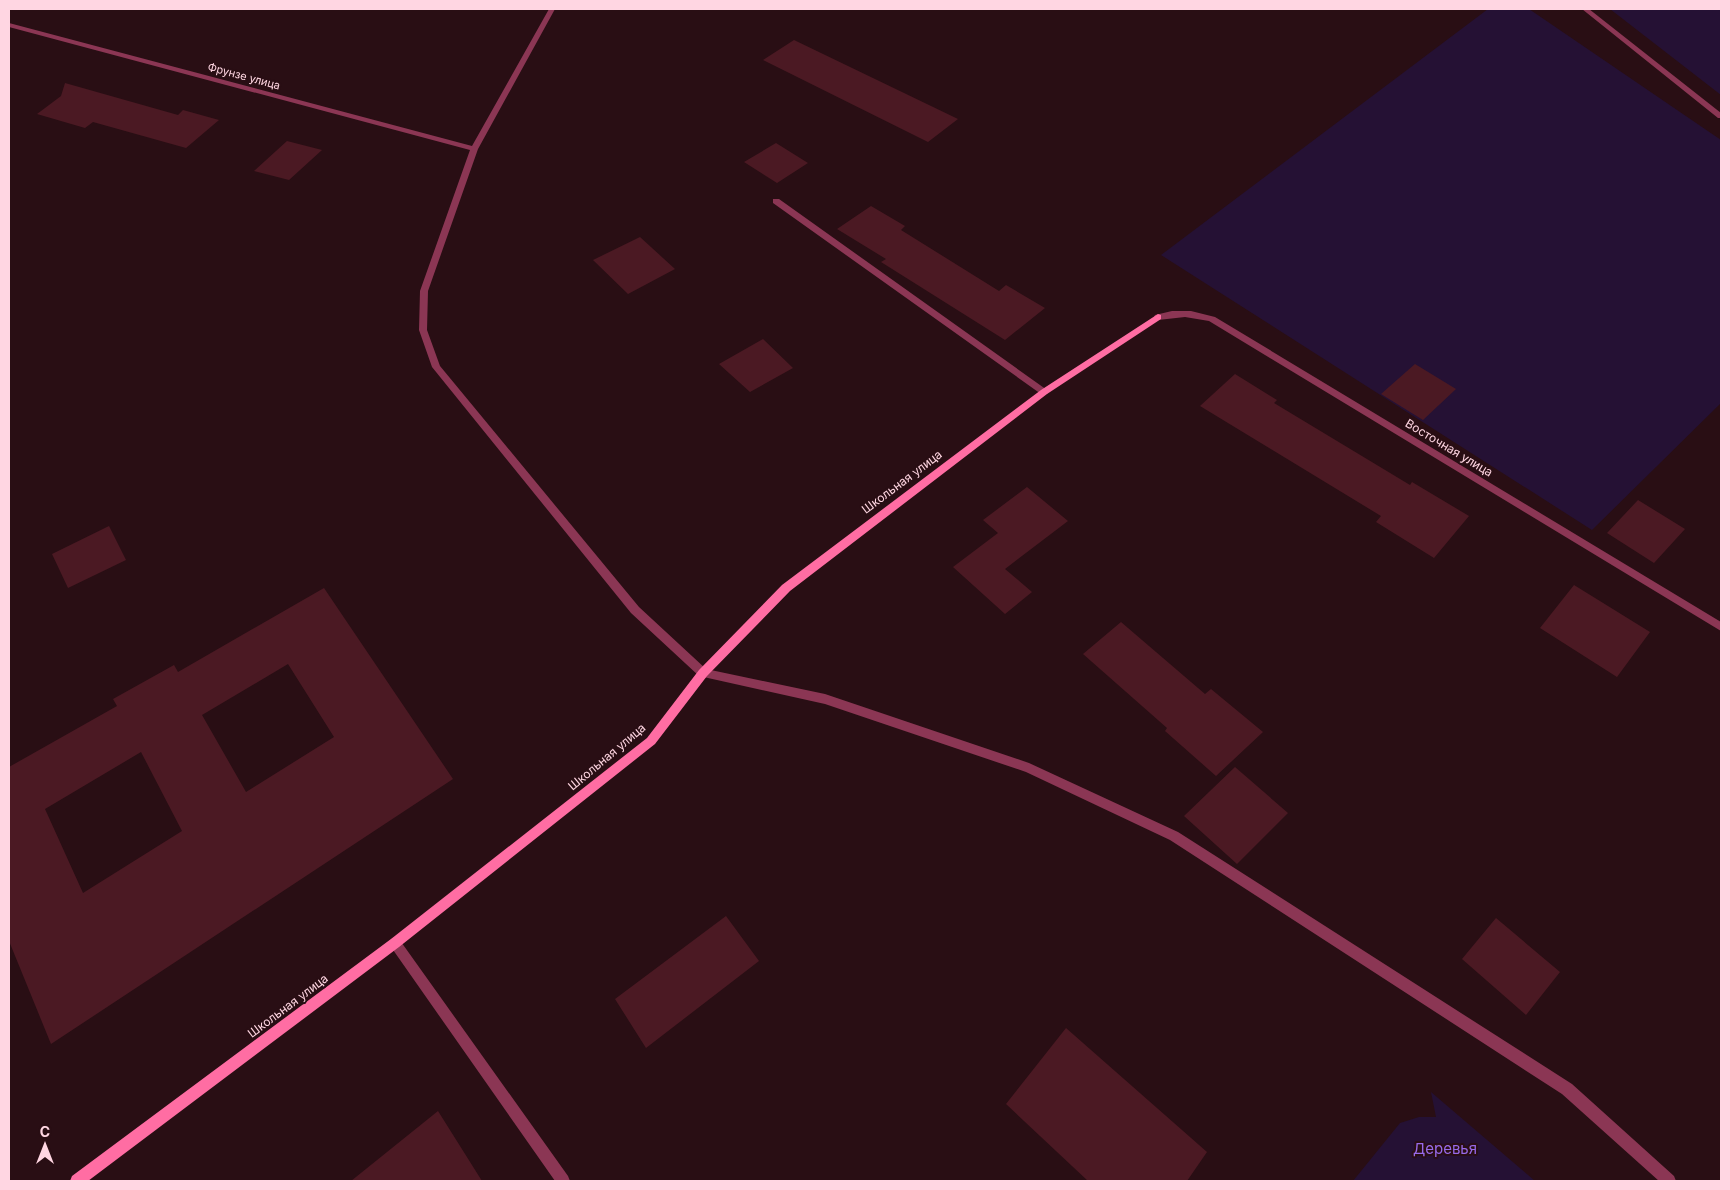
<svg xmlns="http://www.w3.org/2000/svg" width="1730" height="1190" viewBox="0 0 1730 1190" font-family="Inter,sans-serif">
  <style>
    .green { fill: #251134 }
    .building { fill: #4b1923; fill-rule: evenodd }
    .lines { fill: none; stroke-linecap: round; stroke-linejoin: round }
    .street { fill: #8b3654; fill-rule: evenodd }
    .secondary { fill: #ff6da3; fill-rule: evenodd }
    .labels { text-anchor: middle; stroke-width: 4; stroke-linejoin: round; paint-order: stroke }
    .far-street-label { font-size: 11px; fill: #ffd6e2; stroke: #290e14 }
    .street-label { font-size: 12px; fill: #ffd6e2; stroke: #290e14 }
    .near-park-label { font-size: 15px; fill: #986aea; stroke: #290e14 }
  </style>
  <rect width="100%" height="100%" fill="#290e14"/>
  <path class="green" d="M 1488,9 L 1529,9 L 1721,140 L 1721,403 L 1592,530 L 1161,255 Z
    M 1610,9 L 1721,9 L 1721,95 Z
    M 1431,1092 L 1535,1181 L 1353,1181 L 1400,1123 L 1419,1117 L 1436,1117 Z"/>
  <path class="building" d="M 794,40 L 958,119 L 928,142 L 763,60 Z
    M 65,83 L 178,115 L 183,110 L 219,120 L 186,148 L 93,122 L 85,128 L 37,114 L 61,96 Z
    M 287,141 L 322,150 L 289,180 L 254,171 Z
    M 776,143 L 808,163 L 777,183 L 744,162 Z
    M 871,206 L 905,226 L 901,230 L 999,291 L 1006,285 L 1045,308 L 1005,340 L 881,262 L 886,259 L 837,229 Z
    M 640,237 L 675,269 L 628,294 L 593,260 Z
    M 763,339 L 793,368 L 750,392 L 719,364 Z
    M 1415,364 L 1456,389 L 1423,420 L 1381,394 Z
    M 1235,374 L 1277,400 L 1274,403 L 1410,485 L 1412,482 L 1469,516 L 1434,558 L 1376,522 L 1381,516 L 1200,406 Z
    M 1027,487 L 1068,521 L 1005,569 L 1032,592 L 1005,614 L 953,567 L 998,533 L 983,520 Z
    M 1638,500 L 1685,529 L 1654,563 L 1607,533 Z
    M 109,526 L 126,560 L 68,588 L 52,554 Z
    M 1574,585 L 1650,632 L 1617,677 L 1540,628 Z
    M 324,588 L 453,779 L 51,1044 L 9,941 L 9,767 L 117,706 L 113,699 L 174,665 L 178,672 ZM 288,664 L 334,737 L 246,792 L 202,715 ZM 141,752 L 182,831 L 83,893 L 45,809 Z
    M 1121,622 L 1205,694 L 1211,689 L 1263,732 L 1216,776 L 1165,731 L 1167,728 L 1083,654 Z
    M 1235,767 L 1288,813 L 1237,864 L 1184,816 Z
    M 726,916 L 759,961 L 646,1048 L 615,999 Z
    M 1496,918 L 1560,972 L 1526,1015 L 1462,959 Z
    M 1066,1028 L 1207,1152 L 1187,1181 L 1088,1181 L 1006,1104 Z
    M 438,1111 L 482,1181 L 351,1181 Z"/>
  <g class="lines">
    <path class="street" d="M 549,9 L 555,9 L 478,149 L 428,291 L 427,330 L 440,366 L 639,607 L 706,669 L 825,694 L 1029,763 L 1178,832 L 1572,1084 L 1674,1176 L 1676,1181 L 1659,1181 L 1562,1094 L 1170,840 L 1026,772 L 825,704 L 699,676 L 631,613 L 432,367 L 419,330 L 420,291 L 470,150 L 9,27 L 9,23 L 472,146 Z
      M 1582,9 L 1589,9 L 1721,113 L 1721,118 L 1718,118 Z
      M 773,199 L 779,199 L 1047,390 L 1048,392 L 1047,394 L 1041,394 L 773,203 Z
      M 1172,311 L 1191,311 L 1215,317 L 1721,622 L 1721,631 L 1209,321 L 1185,317 L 1158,320 L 1154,317 L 1155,315 Z
      M 395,937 L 399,939 L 568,1176 L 570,1181 L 555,1181 L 391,947 L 389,943 L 391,939 Z"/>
    <path class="secondary" d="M 1158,314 L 1161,315 L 1161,319 L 1047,394 L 790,591 L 707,676 L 655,744 L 399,947 L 88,1181 L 70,1181 L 72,1176 L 391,939 L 647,738 L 699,670 L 782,585 L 1041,390 Z"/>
  </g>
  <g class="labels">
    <g class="far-street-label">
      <text transform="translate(244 76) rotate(15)" y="4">Фрунзе улица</text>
    </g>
    <g class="street-label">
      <text transform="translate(1449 448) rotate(31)" y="4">Восточная улица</text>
      <text transform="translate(902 482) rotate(-37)" y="4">Школьная улица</text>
      <text transform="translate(607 757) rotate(-40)" y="4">Школьная улица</text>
      <text transform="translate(288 1006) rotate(-37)" y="4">Школьная улица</text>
    </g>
    <g class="near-park-label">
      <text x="1445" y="1154">Деревья</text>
    </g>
  </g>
  <rect width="1730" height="1190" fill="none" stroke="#ffd6e2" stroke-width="20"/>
  <g transform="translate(45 1145)" stroke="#290e14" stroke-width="4" paint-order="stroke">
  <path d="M0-4L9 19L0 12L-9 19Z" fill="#ffd6e2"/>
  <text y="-8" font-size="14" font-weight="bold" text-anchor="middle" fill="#ffd6e2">С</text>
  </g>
</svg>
